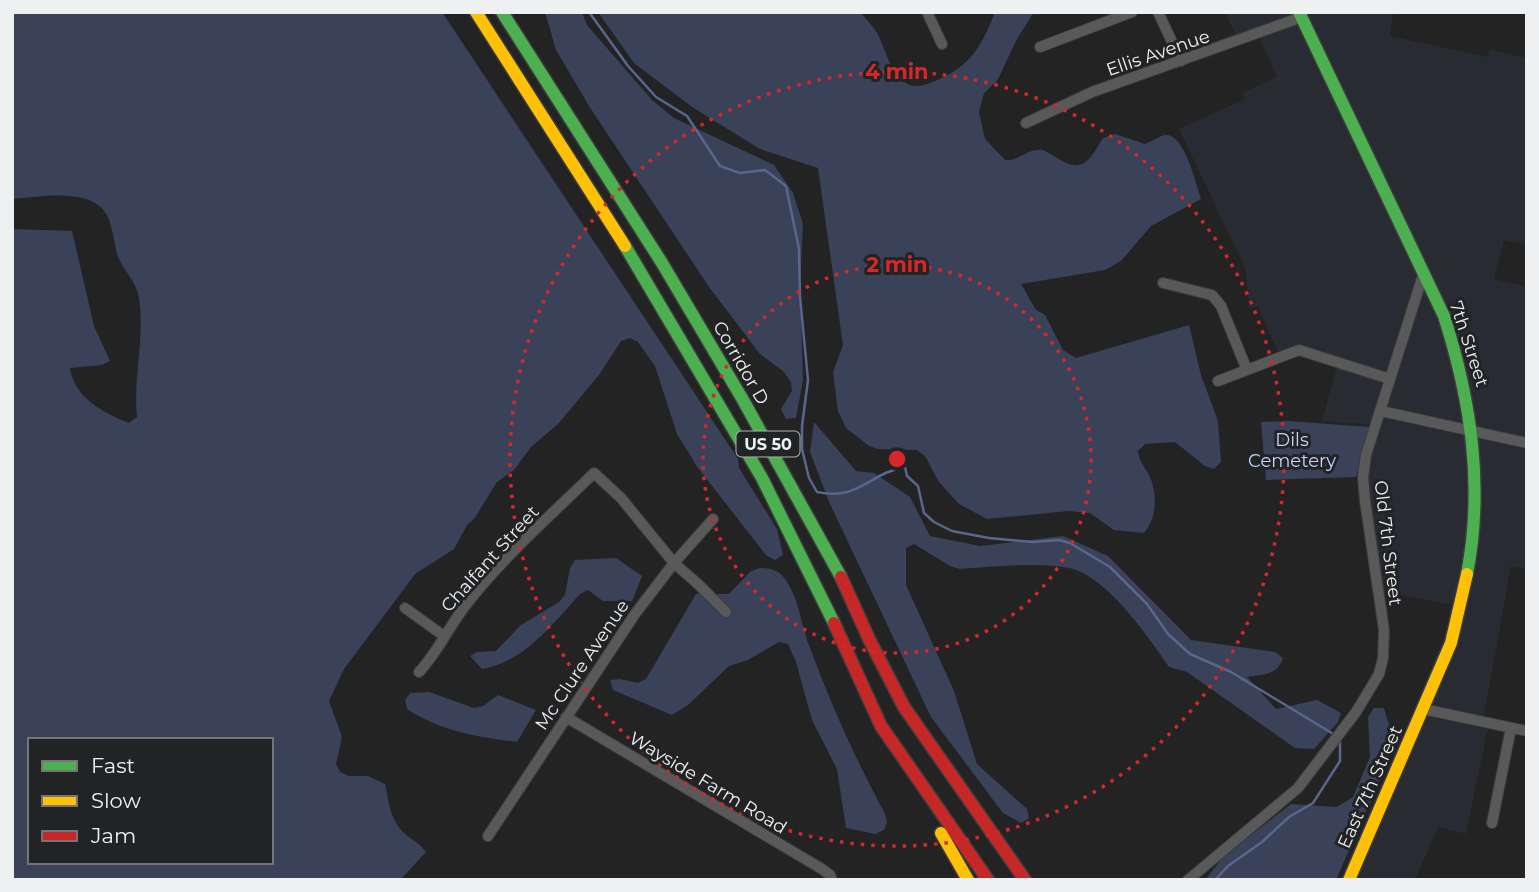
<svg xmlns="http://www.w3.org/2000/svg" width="1539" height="892" viewBox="0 0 1539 892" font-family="Montserrat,sans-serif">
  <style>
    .built { fill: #282b31 }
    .green { fill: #3a4259; fill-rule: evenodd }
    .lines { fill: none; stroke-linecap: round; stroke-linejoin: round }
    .stream { stroke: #59668d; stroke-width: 2.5 }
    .street-casing { stroke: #3d3d3e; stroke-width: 12 }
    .fast-casing { stroke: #3d3d3e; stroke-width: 15 }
    .slow-casing { stroke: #3d3d3e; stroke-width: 15 }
    .jam-casing { stroke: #3d3d3e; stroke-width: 15 }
    .street { stroke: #59595a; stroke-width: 10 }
    .fast { stroke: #4caf50; stroke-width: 12 }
    .slow { stroke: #ffc107; stroke-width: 12 }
    .jam { stroke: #c62828; stroke-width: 12 }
    .ring { fill: none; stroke: #d62828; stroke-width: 3.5; stroke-dasharray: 3.5 7 }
    .labels { text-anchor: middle; stroke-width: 6; stroke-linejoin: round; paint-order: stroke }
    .shield { fill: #222325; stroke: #b2b2b4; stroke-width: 2 }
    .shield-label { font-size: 16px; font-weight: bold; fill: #eff0f2 }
    .street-label { font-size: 18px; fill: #eff0f2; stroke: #222325 }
    .park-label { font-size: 18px; fill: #c5d5fd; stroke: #222325 }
    .centre { fill: #d62828; stroke: #222325; stroke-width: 3.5 }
    .ring-label { font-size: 21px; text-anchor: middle; font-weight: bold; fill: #d62828; stroke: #222325; stroke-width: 6; stroke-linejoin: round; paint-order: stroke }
  </style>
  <rect width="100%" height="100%" fill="#232324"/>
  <path class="built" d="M 1225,12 L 1393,12 L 1390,36 L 1488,57 L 1490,50 L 1527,58 L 1527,245 L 1504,240 L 1494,279 L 1527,287 L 1527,569 L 1511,566 L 1483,721 L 1489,723 L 1466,834 L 1438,827 L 1415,880 L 1349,880 L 1461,607 L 1378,590 L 1363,477 L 1377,425 L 1322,421 L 1338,363 L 1299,350 L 1280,357 L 1258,306 L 1249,309 L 1246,270 L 1179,129 L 1245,99 L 1242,93 L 1277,77 L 1258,35 L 1239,41 Z"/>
  <path class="green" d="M 12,12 L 442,12 L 738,459 L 739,468 L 777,529 L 783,555 L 775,560 L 766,555 L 698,468 L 677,434 L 655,366 L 638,342 L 630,338 L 621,341 L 599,375 L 558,424 L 531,447 L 514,470 L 497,482 L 474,519 L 467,525 L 454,549 L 415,574 L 344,669 L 329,701 L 342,737 L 336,764 L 340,772 L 349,776 L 368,776 L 385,784 C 389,803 390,819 404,833 C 412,840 420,843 426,852 L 400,880 L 12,880 L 12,229 L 72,231 L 94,326 L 110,361 L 102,365 L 70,368 C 74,398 104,413 129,423 L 137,417 C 133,377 145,338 139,298 C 137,282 122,269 117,254 C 114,242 113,229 108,217 C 94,186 38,197 12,199 ZM 30,740 L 271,740 L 271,862 L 30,862 Z
    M 545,12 L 582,12 L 587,25 L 652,100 L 674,118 L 774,165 L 793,193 L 803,224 L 800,282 L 803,380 L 796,418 L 786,419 L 781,409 L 792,391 L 791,382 L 783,371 L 760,354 L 709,287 L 589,106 L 556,50 Z
    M 598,12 L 860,12 C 866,19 873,26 877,33 C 886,49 888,68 903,81 C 912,89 923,86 933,82 C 970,67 981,48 995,12 L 1034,12 L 1017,39 L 997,81 L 984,93 L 979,112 L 985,139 L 1005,160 C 1019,161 1029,148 1042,150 C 1047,151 1053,156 1057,158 C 1084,175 1090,159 1103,138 L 1115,134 L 1145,144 C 1151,142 1159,136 1165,135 C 1184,132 1196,184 1201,199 L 1151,226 L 1121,261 L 1105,270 L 1021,284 L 1036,310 L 1045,315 L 1063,350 L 1076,358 L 1189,325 L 1201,375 L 1218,421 L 1221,462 L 1214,469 L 1205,466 L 1175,442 L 1145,444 L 1138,451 C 1139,461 1144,466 1149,475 C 1158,493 1157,518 1144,533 L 1114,530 L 1090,513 L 1069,511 L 987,519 L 959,504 L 939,482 L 925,456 L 917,450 L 878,449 L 869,446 L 846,428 L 838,411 L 833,372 L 843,345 L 818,168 L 760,149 L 692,107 L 634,63 Z
    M 1288,421 L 1370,427 L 1356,477 L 1266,480 L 1261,422 Z
    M 814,422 L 856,471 L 874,473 L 910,497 L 930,536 L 980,546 L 1063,536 L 1108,556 L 1191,640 L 1275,652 L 1283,658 C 1277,676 1263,674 1247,677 L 1276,709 L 1317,700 L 1341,713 L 1338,722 L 1314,749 L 1295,748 L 1187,672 L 1169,667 C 1149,637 1108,579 1073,569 C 1045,561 991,567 960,569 L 950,566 L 914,544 L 906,548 L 906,585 L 954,691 L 977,764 L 1027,809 L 1029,818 L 1021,823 L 1003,813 L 931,717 L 830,504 L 810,452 Z
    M 616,558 L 642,576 L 632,601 L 603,601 L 588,590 L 580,594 C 552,625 524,662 482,669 L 470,656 L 477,652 L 496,651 L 521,625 L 559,602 L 565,595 L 570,568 L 575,560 Z
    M 760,568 C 772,568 781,571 787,582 C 800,602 801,626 810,648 C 831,705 856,760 885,814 L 887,822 L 884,830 L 875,834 L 846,828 L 837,769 L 812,720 L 796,662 L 788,644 L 779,642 L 748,660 L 729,666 L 688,705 L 672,715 L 613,690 L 610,680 L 620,679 L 638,683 L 646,679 L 696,594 L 729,594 L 751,571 Z
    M 429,692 L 474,708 L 483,706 L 498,695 L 536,710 L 517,742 C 478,737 440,731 407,709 L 405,700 L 410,693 Z
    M 1374,708 L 1384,708 L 1395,745 L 1336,880 L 1205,880 L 1224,856 L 1291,804 L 1337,807 L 1353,797 L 1370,757 L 1368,717 Z"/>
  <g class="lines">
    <path class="stream" d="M 589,12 L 628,66 L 656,97 L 687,116 L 720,166 L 740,173 L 765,170 L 786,186 L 799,249 L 800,297 L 808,380 L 802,426 L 802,449 L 809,478 L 817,492 C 860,501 869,473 905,467 L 907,476 L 918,486 L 924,513 L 934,522 L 952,531 L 989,538 L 1033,542 L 1059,540 L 1070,543 L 1110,567 L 1147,604 L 1168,634 L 1190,654 L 1231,672 L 1335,735
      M 1215,880 L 1228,866 L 1262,842 L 1289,817 L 1313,803 L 1340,761 L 1340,740"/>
    <g class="street-casing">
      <path id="street" d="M 927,12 L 942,44
        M 1158,12 L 1181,61
        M 1040,47 L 1132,12
        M 1026,123 L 1092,92 L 1302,17
        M 1163,283 L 1212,295 L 1221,306 L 1247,370
        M 1218,381 L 1299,350 L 1390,379
        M 1381,411 L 1527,443
        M 405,608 L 444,636
        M 419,672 C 437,653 449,627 465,606 C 503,557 550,516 594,473 L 621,498 L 674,563 L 698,584 L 726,612
        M 1423,709 L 1527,731
        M 566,717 L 822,869 L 830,875 L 832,880
        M 1492,823 L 1511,728
        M 488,836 L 635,614 L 674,563 L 713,519
        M 1188,880 L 1298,788 L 1356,712 L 1379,674 L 1383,658 L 1384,630 L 1365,501 L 1363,477 L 1366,455 L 1424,272"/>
    </g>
    <g class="fast-casing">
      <path id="fast" d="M 502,12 L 662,263 L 743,400 L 841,577
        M 1299,12 L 1444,316 C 1471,401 1484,486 1467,574
        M 625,246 L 762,478 L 834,623"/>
    </g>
    <g class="slow-casing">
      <path id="slow" d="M 476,12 L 625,246
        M 941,833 L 968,880
        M 1349,880 L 1451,643 L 1467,574"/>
    </g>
    <g class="jam-casing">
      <path id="jam" d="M 841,577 L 869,639 L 904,707 L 1025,880
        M 834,623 L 881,726 L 988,880"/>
    </g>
    <use href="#street" class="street"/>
    <use href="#fast" class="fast"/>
    <use href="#slow" class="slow"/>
    <use href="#jam" class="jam"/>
  </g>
  <g class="ring">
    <circle cx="897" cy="459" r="194"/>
    <circle cx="897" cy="459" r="387"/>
  </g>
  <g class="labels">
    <rect class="shield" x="736.5" y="431.5" width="63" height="25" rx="5"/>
    <g class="shield-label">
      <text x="768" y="450">US 50</text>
    </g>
    <g class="street-label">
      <text transform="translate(1158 53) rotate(-19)" y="6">Ellis Avenue</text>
      <text transform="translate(1469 344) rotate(72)" y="6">7th Street</text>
      <text transform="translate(741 363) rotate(60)" y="6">Corridor D</text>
      <text transform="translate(1388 543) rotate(83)" y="6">Old 7th Street</text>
      <text transform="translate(490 559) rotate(-48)" y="6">Chalfant Street</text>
      <text transform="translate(582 665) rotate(-56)" y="6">Mc Clure Avenue</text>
      <text transform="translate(708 783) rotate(31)" y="6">Wayside Farm Road</text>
      <text transform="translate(1370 787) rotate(-66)" y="6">East 7th Street</text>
    </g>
    <g class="park-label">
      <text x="1292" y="446">Dils<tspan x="1292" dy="21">Cemetery</tspan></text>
    </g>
  </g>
  <circle cx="897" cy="459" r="10" class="centre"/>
  <g class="ring-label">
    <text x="897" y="79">4 min</text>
    <text x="897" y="272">2 min</text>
  </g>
  <rect width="1539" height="892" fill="none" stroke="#eff0f2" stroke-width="28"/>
  <rect x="28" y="738" width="245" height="126" fill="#222325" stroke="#747577" stroke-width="2"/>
  <rect x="42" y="761" width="35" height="10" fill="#4caf50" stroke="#747577" stroke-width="2"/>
  <text x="91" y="773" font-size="21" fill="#eff0f2">Fast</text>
  <rect x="42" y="796" width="35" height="10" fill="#ffc107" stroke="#747577" stroke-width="2"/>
  <text x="91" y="808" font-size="21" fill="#eff0f2">Slow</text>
  <rect x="42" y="831" width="35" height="10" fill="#c62828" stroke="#747577" stroke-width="2"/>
  <text x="91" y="843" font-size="21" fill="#eff0f2">Jam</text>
</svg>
